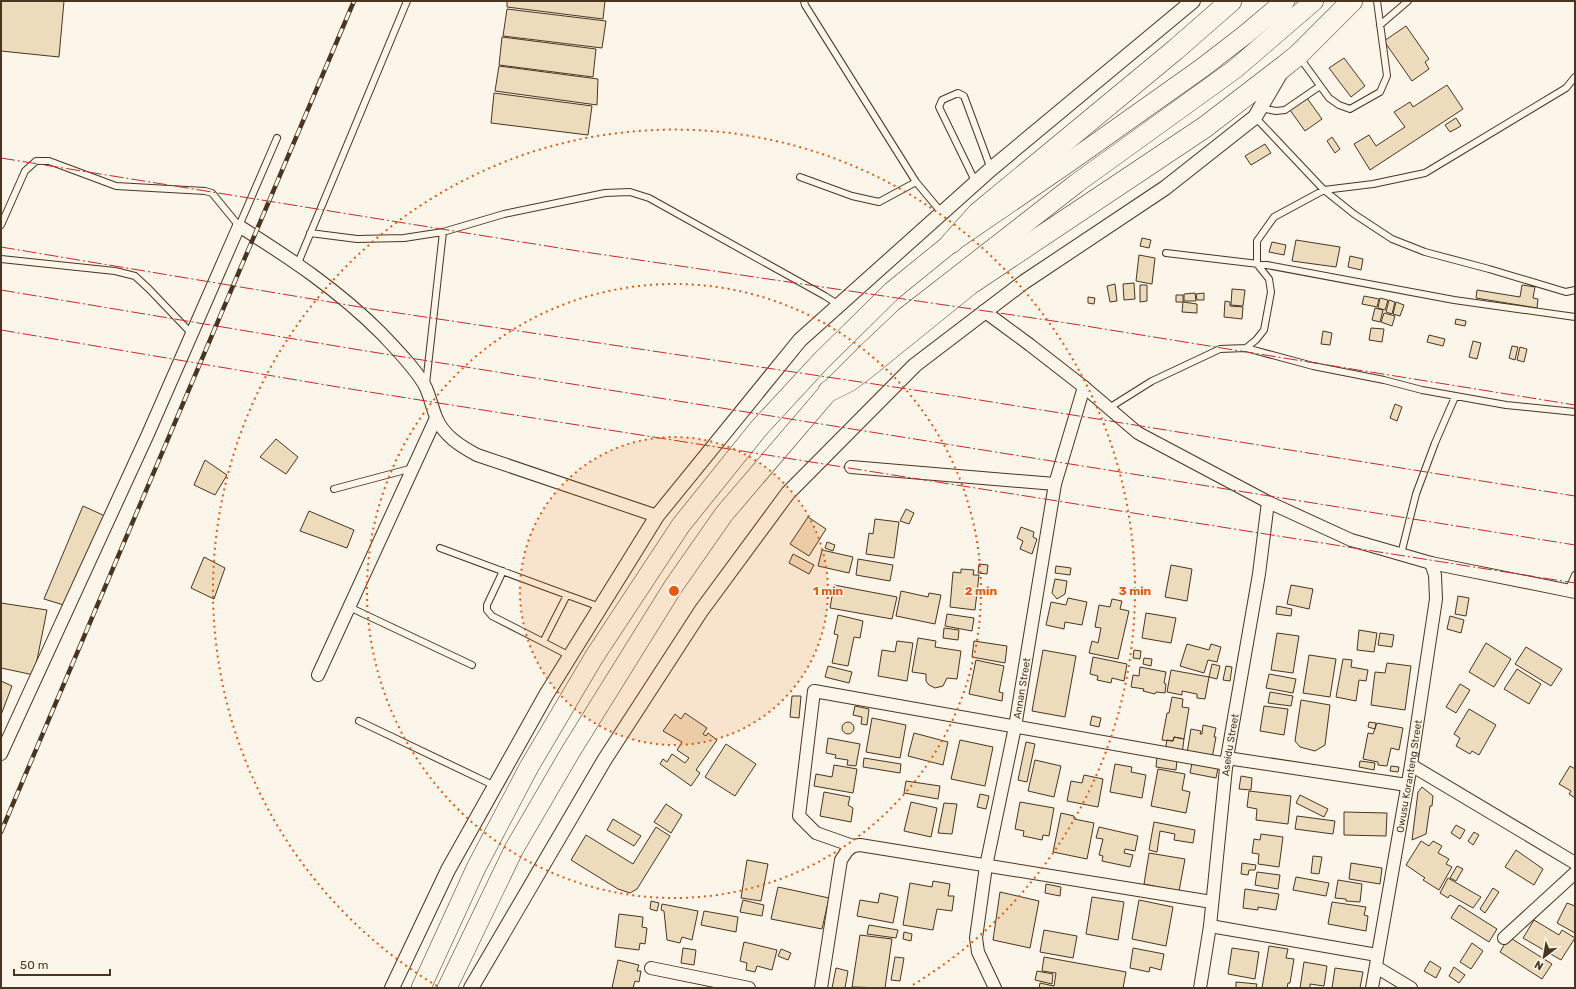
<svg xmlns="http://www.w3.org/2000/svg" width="1576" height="989" viewBox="0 0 1576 989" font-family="Rubik,sans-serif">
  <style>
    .building { fill: #ecdcbc; stroke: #4a3520 }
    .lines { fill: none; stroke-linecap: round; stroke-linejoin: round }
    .service-casing { stroke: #4a3520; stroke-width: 8 }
    .minor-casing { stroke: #4a3520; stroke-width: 14 }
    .tertiary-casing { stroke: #4a3520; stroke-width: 16 }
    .trunk-casing { stroke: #4a3520; stroke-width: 20 }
    .motorway-casing { stroke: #4a3520; stroke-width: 22 }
    .service { stroke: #fbf6e9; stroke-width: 6 }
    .minor { stroke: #fbf6e9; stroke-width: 12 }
    .tertiary { stroke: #fbf6e9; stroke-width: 14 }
    .trunk { stroke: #fbf6e9; stroke-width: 19 }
    .motorway { stroke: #fbf6e9; stroke-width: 21 }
    .rail-casing { stroke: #4a3520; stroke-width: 4.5 }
    .rail { stroke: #fbf6e9; stroke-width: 3; stroke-dasharray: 9; stroke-linecap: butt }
    .power { stroke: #c62828; stroke-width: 1; stroke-dasharray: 14 3 2 3; stroke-linecap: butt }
    .ring { fill: none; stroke: #e8590c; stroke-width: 2; stroke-dasharray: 2 4 }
    .labels { text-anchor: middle; stroke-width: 3; stroke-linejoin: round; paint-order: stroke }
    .street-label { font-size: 10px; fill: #4a3520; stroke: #fbf6e9 }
    .centre { fill: #e8590c; stroke: #fbf6e9; stroke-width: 2 }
    .ring-label { font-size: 12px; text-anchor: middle; font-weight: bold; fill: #e8590c; stroke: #fbf6e9; stroke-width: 3; stroke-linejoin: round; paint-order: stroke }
  </style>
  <rect width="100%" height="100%" fill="#fbf6e9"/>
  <path class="building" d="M 1,1 L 64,1 L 59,57 L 1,51 Z
    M 507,1 L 605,1 L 603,19 L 507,7 Z
    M 507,9 L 606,21 L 602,48 L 503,36 Z
    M 1406,26 L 1429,59 L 1425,62 L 1429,69 L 1412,81 L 1384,41 Z
    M 502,37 L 596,49 L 593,77 L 499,65 Z
    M 1344,58 L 1365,86 L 1351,97 L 1329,68 Z
    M 499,66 L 598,79 L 597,105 L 495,91 Z
    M 1447,85 L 1463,109 L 1370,170 L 1354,144 L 1369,135 L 1376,146 L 1405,127 L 1394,112 L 1410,102 L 1413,107 Z
    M 494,93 L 592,106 L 588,135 L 491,123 Z
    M 1307,98 L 1322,119 L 1305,131 L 1290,110 Z
    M 1456,118 L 1461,126 L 1450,132 L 1445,125 Z
    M 1332,137 L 1340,149 L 1335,153 L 1327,141 Z
    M 1265,144 L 1271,153 L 1251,165 L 1245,156 Z
    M 1142,238 L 1151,240 L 1149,248 L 1140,246 Z
    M 1296,240 L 1340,247 L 1336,267 L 1292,261 Z
    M 1272,242 L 1286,245 L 1284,255 L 1269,252 Z
    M 1139,255 L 1155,258 L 1152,284 L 1136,281 Z
    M 1350,256 L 1363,259 L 1361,270 L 1348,267 Z
    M 1134,283 L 1135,299 L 1124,300 L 1123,284 Z
    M 1115,284 L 1117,301 L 1110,302 L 1107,286 Z
    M 1140,285 L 1147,285 L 1147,301 L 1140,302 Z
    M 1522,285 L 1535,287 L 1533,298 L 1538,299 L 1537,308 L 1476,298 L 1477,290 L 1520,297 Z
    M 1232,289 L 1245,290 L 1243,306 L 1231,305 Z
    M 1195,293 L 1196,301 L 1184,301 L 1184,294 Z
    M 1204,293 L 1204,300 L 1197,300 L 1196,294 Z
    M 1176,295 L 1183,295 L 1183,302 L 1176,302 Z
    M 1364,296 L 1379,299 L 1377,307 L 1362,304 Z
    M 1088,297 L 1095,298 L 1094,304 L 1088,303 Z
    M 1380,298 L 1388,300 L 1385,310 L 1378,308 Z
    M 1389,300 L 1395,302 L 1392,314 L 1386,312 Z
    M 1225,301 L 1230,302 L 1230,306 L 1243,307 L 1242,319 L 1224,317 Z
    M 1183,302 L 1197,304 L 1197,313 L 1182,312 Z
    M 1396,302 L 1404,305 L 1400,316 L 1393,314 Z
    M 1375,308 L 1383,310 L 1380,322 L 1372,320 Z
    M 1384,313 L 1395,316 L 1392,326 L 1381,322 Z
    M 1456,319 L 1466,321 L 1465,326 L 1455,324 Z
    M 1371,328 L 1384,329 L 1382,342 L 1369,340 Z
    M 1323,331 L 1332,333 L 1330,345 L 1321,344 Z
    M 1429,335 L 1445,339 L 1443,346 L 1427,342 Z
    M 1473,341 L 1481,343 L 1477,359 L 1469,357 Z
    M 1512,346 L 1518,347 L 1515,360 L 1509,358 Z
    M 1520,347 L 1527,349 L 1524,362 L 1517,360 Z
    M 1395,404 L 1402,407 L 1397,421 L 1390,418 Z
    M 276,439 L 298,457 L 286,474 L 260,457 Z
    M 205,460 L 227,475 L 215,495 L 194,485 Z
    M 83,506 L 105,516 L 67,606 L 44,599 Z
    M 906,509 L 914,513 L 909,524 L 900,521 Z
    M 309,511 L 354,530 L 347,548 L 300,531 Z
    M 808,517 L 826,529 L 809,556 L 790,544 Z
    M 875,519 L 899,522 L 894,558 L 866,554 L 869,533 L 873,534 Z
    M 1021,527 L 1034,532 L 1033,537 L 1037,539 L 1032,554 L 1020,549 L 1023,541 L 1017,538 Z
    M 827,542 L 835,545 L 833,551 L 825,548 Z
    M 822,550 L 853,557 L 849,573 L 818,566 Z
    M 793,554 L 814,565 L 809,574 L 789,563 Z
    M 204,557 L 225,568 L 214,599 L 191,588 Z
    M 858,559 L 893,565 L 890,581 L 856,575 Z
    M 979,564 L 988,565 L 987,574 L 978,573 Z
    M 1171,565 L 1192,569 L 1187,601 L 1165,597 Z
    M 1056,566 L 1071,568 L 1070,575 L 1055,573 Z
    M 961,569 L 974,570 L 973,575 L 979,575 L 975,610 L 950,607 L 953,572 L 961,573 Z
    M 1055,579 L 1067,581 L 1065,594 L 1057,599 L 1052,593 Z
    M 834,585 L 897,597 L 892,619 L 830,608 Z
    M 1291,585 L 1313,589 L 1309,609 L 1287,604 Z
    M 901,591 L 928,597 L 929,593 L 941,595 L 935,624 L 896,616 Z
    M 1458,596 L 1469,598 L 1466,616 L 1455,614 Z
    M 1068,598 L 1087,602 L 1082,625 L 1065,622 L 1064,629 L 1046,625 L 1051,602 L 1066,605 Z
    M 1112,599 L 1122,601 L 1120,609 L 1129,611 L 1118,659 L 1089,653 L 1092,641 L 1098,643 L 1101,628 L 1095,627 L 1099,605 L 1110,607 Z
    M 1,603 L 47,610 L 34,675 L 1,668 Z
    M 1277,606 L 1292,609 L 1291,616 L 1276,614 Z
    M 1146,613 L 1176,618 L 1171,643 L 1142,638 Z
    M 947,614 L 974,618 L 972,631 L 945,626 Z
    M 838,615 L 863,621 L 860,638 L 854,637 L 848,666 L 832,663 L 838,635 L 834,634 Z
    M 1450,616 L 1464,620 L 1461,633 L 1447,629 Z
    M 944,628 L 959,630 L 958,640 L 943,638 Z
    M 1359,630 L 1377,633 L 1374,652 L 1357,650 Z
    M 1277,633 L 1299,636 L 1293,673 L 1271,670 Z
    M 1380,633 L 1394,635 L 1392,647 L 1378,645 Z
    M 918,638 L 936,641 L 935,647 L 961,651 L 957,679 L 947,678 L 943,686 L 935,688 L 929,685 L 926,681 L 926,674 L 912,672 Z
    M 897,641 L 913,643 L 907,681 L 878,676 L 882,650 L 895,652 Z
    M 974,641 L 1007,646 L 1005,663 L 972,657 Z
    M 1486,643 L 1511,659 L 1494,687 L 1469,672 Z
    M 1187,644 L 1209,650 L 1211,644 L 1221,647 L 1217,662 L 1208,660 L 1204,673 L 1180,666 Z
    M 1526,647 L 1562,669 L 1551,686 L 1515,664 Z
    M 1043,650 L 1076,656 L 1065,717 L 1032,711 Z
    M 1134,650 L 1141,651 L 1140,659 L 1133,658 Z
    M 1309,655 L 1336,659 L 1330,697 L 1303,693 Z
    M 1093,657 L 1127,664 L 1124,681 L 1112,678 L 1111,683 L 1097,680 L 1098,676 L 1090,674 Z
    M 1144,658 L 1152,659 L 1151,666 L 1143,664 Z
    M 1343,659 L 1352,660 L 1351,667 L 1368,670 L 1366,681 L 1359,680 L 1356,701 L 1336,697 Z
    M 976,660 L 1004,666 L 999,692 L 1003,693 L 1002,701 L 969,694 Z
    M 1387,663 L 1411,666 L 1405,710 L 1371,705 L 1375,672 L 1385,673 Z
    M 1212,664 L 1220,666 L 1217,679 L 1209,677 Z
    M 828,666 L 852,672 L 849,683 L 825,677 Z
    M 1226,666 L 1232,667 L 1230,681 L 1223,680 Z
    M 1140,667 L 1166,672 L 1164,683 L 1166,684 L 1165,693 L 1156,692 L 1155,694 L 1143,691 L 1144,689 L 1131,687 L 1133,675 L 1139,676 Z
    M 1517,669 L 1541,684 L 1529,704 L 1504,689 Z
    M 1171,670 L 1209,677 L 1205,699 L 1197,698 L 1197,694 L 1182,691 L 1182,695 L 1167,692 Z
    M 1269,674 L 1296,679 L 1293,693 L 1266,688 Z
    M 1,681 L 12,686 L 1,715 Z
    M 1460,684 L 1470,690 L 1456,713 L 1446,707 Z
    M 1270,692 L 1293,696 L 1291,706 L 1268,703 Z
    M 792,696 L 801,696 L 799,718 L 790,717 Z
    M 1172,697 L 1183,699 L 1182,707 L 1189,708 L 1184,739 L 1174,737 L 1173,741 L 1162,740 L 1167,713 L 1169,713 Z
    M 1301,700 L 1330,705 L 1325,745 L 1315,751 L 1300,747 L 1295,741 Z
    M 855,706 L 869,709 L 867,725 L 861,724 L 862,717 L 853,715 Z
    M 1264,706 L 1288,709 L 1284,735 L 1260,731 Z
    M 1469,709 L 1496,725 L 1479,755 L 1472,751 L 1470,754 L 1456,746 L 1460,738 L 1454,734 Z
    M 685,713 L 707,728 L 703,734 L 706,736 L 708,733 L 717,740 L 696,770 L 700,773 L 691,786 L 660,764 L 663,759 L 667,762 L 672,754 L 685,763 L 689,758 L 677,750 L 682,742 L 663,731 L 675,714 L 681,719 Z
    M 1092,716 L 1101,718 L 1099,727 L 1090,725 Z
    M 872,718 L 906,725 L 900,758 L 866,752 Z
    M 1369,722 L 1376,723 L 1375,729 L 1368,727 Z
    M842 728a6 6 0 1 1 12 0a6 6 0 1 1-12 0Z
    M 1377,723 L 1403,728 L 1399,750 L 1391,748 L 1387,766 L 1378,765 L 1378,762 L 1363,759 L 1368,733 L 1373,734 Z
    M 1203,725 L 1216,728 L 1214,737 L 1216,737 L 1212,758 L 1187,753 L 1191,729 L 1201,731 L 1200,734 L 1202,734 Z
    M 914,733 L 948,742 L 943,765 L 908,756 Z
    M 1174,737 L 1184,739 L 1182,754 L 1165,751 L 1167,740 L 1173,741 Z
    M 828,738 L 860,744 L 856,766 L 847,765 L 848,760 L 835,758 L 836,755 L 826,753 Z
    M 960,740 L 993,747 L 985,786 L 951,779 Z
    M 1026,742 L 1035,744 L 1027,782 L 1018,780 Z
    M 726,744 L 756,764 L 735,796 L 705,777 Z
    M 1157,757 L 1177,760 L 1176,770 L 1156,767 Z
    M 864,758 L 901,764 L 900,773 L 863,767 Z
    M 1035,760 L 1061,766 L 1054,797 L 1028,791 Z
    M 1360,761 L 1375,763 L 1374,770 L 1359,767 Z
    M 1192,763 L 1218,768 L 1216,778 L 1190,773 Z
    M 1115,764 L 1132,767 L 1131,772 L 1146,775 L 1142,798 L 1110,792 Z
    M 834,765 L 857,769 L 853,793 L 814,786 L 816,774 L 832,777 Z
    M 1391,766 L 1399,767 L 1398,772 L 1390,771 Z
    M 1570,766 L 1575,769 L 1575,798 L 1569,794 L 1571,791 L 1559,784 Z
    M 1158,769 L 1185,774 L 1182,790 L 1190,792 L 1186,813 L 1151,806 Z
    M 1084,775 L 1103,779 L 1098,807 L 1067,801 L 1071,781 L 1082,783 Z
    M 1241,776 L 1252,778 L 1251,790 L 1239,789 Z
    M 906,781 L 940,786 L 938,799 L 904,793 Z
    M 1422,787 L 1433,796 L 1432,806 L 1430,806 L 1426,834 L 1412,840 L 1418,792 Z
    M 1249,791 L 1291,796 L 1288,824 L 1256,820 L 1257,809 L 1247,807 Z
    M 824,792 L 850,797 L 848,805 L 853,808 L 851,822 L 820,816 Z
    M 980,794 L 989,796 L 986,809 L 977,807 Z
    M 1300,795 L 1328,809 L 1324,817 L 1296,803 Z
    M 911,802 L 937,808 L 931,837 L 904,831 Z
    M 1020,802 L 1054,808 L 1049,836 L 1043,835 L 1042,840 L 1023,836 L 1024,831 L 1015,829 Z
    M 944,803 L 957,804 L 952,834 L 938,833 Z
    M 666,804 L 682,815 L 671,833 L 654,822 Z
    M 1344,812 L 1387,813 L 1386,836 L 1344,835 Z
    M 1061,813 L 1074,816 L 1074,819 L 1094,823 L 1087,859 L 1053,852 Z
    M 1297,816 L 1335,821 L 1333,834 L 1295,829 Z
    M 613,819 L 641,836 L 634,846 L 607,830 Z
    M 1154,822 L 1195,830 L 1193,843 L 1174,840 L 1175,834 L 1160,831 L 1157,852 L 1149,850 Z
    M 1456,825 L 1465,830 L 1460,839 L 1451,833 Z
    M 656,827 L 670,836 L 637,889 L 630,893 L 618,889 L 571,860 L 586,835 L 633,864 Z
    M 1099,827 L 1138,836 L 1135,851 L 1125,849 L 1124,853 L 1133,855 L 1130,867 L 1102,861 L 1103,856 L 1099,855 L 1103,839 L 1096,838 Z
    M 1474,832 L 1479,835 L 1473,845 L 1468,841 Z
    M 1261,834 L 1283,837 L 1279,867 L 1258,864 L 1259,854 L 1252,853 L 1254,839 L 1260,840 Z
    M 1421,841 L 1429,846 L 1433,841 L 1442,846 L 1438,853 L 1449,859 L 1446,864 L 1452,867 L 1439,890 L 1423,880 L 1425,878 L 1406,865 Z
    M 1516,850 L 1543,869 L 1534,885 L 1505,867 Z
    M 1149,853 L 1185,859 L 1179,891 L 1144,884 Z
    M 1313,856 L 1322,857 L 1319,874 L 1311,873 Z
    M 747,860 L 768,864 L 761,901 L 741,898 Z
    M 1242,863 L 1256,865 L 1255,870 L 1249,870 L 1248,875 L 1241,874 Z
    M 1351,863 L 1382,868 L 1380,884 L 1349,879 Z
    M 1457,866 L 1463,869 L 1456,881 L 1450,878 Z
    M 1257,872 L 1280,875 L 1278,889 L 1255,885 Z
    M 1296,877 L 1329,883 L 1326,896 L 1293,890 Z
    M 1448,878 L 1481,897 L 1473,908 L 1450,895 L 1448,898 L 1440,893 Z
    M 1338,880 L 1362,884 L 1360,902 L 1346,901 L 1346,899 L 1335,898 Z
    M 933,881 L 950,884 L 948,896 L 954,896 L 952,911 L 937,909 L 933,930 L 903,925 L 910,883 L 932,887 Z
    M 1046,884 L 1061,887 L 1060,896 L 1045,893 Z
    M 778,887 L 829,898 L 822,929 L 771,919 Z
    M 1493,888 L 1499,892 L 1485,913 L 1480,909 Z
    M 1245,889 L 1279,894 L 1276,910 L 1258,907 L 1258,910 L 1243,908 Z
    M 1000,892 L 1039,901 L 1030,948 L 993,940 Z
    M 880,893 L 898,897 L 893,923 L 857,916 L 860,900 L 878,903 Z
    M 1092,897 L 1124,902 L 1118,940 L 1086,934 Z
    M 743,900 L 764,905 L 762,916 L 740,912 Z
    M 1139,900 L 1173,907 L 1166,946 L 1132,939 Z
    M 651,901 L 659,903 L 657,911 L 650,909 Z
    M 1332,902 L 1366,907 L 1364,915 L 1368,916 L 1366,931 L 1328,924 Z
    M 1567,903 L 1575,906 L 1575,933 L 1557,923 Z
    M 662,904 L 698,911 L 692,940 L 682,937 L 680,943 L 667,940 L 664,911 L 661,910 Z
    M 1459,905 L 1497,929 L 1489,942 L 1451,918 Z
    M 704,911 L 738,917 L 736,932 L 701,925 Z
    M 619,914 L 643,917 L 642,927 L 647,928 L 645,944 L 640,943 L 639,950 L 615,947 Z
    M 1534,920 L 1559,935 L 1562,930 L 1575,938 L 1561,960 L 1523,938 Z
    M 869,925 L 898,930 L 896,938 L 867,934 Z
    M 1044,930 L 1077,936 L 1073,958 L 1040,952 Z
    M 904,932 L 912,934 L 911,941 L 903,939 Z
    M 860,935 L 892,939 L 885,988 L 852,987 Z
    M 1509,937 L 1552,964 L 1542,979 L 1500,952 Z
    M 744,942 L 777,950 L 772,970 L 757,966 L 755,972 L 746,970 L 747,963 L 740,961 Z
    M 1472,943 L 1483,951 L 1471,969 L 1460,962 Z
    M 1269,946 L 1288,949 L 1286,958 L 1294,959 L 1290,983 L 1288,983 L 1287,988 L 1262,988 Z
    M 683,948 L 696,950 L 694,965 L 681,963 Z
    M 1133,948 L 1164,954 L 1161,970 L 1150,967 L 1149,972 L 1130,968 Z
    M 1232,948 L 1259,952 L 1255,979 L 1228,974 Z
    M 781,949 L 791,953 L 788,960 L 778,956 Z
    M 895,957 L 904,958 L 900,981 L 891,980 Z
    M 1044,957 L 1126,972 L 1123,988 L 1039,988 L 1040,983 L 1054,986 L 1056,973 L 1042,971 Z
    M 618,960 L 639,965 L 637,971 L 641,971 L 639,982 L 635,981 L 633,988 L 612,988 Z
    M 1430,961 L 1441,968 L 1436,978 L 1424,971 Z
    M 1304,962 L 1327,966 L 1324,986 L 1310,984 L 1310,988 L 1300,988 Z
    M 1454,967 L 1465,975 L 1459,983 L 1449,976 Z
    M 836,968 L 848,971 L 845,988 L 832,988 Z
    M 1335,968 L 1363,972 L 1360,988 L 1332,988 Z
    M 1037,971 L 1053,974 L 1052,984 L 1035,980 Z
    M 1236,982 L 1257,984 L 1256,988 L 1236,988 Z"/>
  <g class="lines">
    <g class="service-casing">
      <path id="service" d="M 804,1 L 805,5 L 916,182 L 942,213
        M 1380,25 L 1408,1
        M 1300,58 L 1329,98 L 1339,105 L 1350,109 L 1380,92 L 1387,76 L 1377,1
        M 1260,108 L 1276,111 L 1285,110 L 1320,86
        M 1255,117 L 1324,190 L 1354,214 L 1392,239 L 1425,252 L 1489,269 L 1566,292 L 1575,290
        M 800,177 L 852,196 L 879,202 L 916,182
        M 976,183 L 939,107 L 942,100 L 958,93 L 964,96 L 991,169
        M 1,225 L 25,171 L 36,161 L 49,161 L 116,186 L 205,191 L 212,193 L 239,226 L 277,138
        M 310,233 L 357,239 L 404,238 L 443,232 L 504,214 L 605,193 L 630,192 L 649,198 L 825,296 L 839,305
        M 1166,253 L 1267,265 L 1454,300 L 1575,317
        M 1,259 L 115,271 L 135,276 L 149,289 L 192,334
        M 298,263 L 407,1
        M 1246,348 L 1256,340 L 1264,330 L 1271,292 L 1269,279 L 1257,264 L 1257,241 L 1274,217 L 1324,190 L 1373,184 L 1425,173 L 1566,88 L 1575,77
        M 426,384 L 443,232
        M 1109,408 L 1152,381 L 1220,349 L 1246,348 L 1313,366 L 1384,380 L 1422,390 L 1506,405 L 1575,412
        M 334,489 L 413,468
        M 440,548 L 567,595
        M 1401,554 L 1416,494 L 1435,443 L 1455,397
        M 503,571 L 487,605 L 487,610 L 492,616 L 543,642
        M 1568,591 L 1575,575
        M 349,607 L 472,665
        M 570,656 L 543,642 L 567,595 L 600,607
        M 359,721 L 495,786"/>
    </g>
    <g class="minor-casing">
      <g id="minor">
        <path d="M 984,311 L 1030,345 L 1084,387 L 1138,433 L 1268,502 L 1351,540 L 1431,563 L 1575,592"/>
        <path d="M 851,467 L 1055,484"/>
        <path d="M 318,675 L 436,418"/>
        <path d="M 1,754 L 148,434 L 239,226 C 291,259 337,289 382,334 C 395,348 418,371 426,388 C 430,397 432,407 436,417 C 443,435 460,446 477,455 L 657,516"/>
        <path d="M 1227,758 L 1407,785"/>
        <path d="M 1411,765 L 1575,863"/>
        <path d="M 1212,902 L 860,845 L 853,846 L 816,833 L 799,816 L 814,691 L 1227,764"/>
        <path d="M 1210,926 L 1377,955"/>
        <path d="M 1504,938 L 1575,873"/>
        <path d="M 1376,967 L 1411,988"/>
        <path d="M 651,968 L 749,988"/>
        <path d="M 821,988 L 841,860 L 847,851 L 853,846"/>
        <path id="s1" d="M 995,988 L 978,952 L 976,938 L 986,866 L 1015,727 L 1055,484 L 1084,387"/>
        <path id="s2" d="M 1200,988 L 1210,926 L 1227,758 L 1259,574 L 1268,502"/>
        <path id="s3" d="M 1372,988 L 1411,765 L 1436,599 L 1435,575 L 1431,563"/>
      </g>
    </g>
    <g class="tertiary-casing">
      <path id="tertiary" d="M 392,988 L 448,870 L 546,695 L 657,516 L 800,340 L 991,169 L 1193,1
        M 471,988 L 605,759 L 701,611 L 788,493 L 915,365 L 1024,282 L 1165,188 L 1255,117 L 1280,74"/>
    </g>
    <g class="trunk-casing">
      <path id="trunk" d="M 421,988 L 476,868 L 529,767 L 594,657 L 681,525 L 759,428 L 821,361 L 892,291 L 951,243 L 1068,163 L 1202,68 L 1246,34 L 1285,1
        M 447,988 L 514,849 L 571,751 L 673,587 L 724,514 L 829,391 L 866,354 L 905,317 L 1077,183 L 1235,69 L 1314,1"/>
    </g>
    <g class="motorway-casing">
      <path id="motorway" d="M 951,243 L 978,213 L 1175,50 L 1231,1
        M 829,391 L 849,381 L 865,369 L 970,284 L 1205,127 L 1283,67 L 1298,55 L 1352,1"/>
    </g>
    <use href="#service" class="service"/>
    <use href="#minor" class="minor"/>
    <use href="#tertiary" class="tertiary"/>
    <use href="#trunk" class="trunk"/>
    <use href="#motorway" class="motorway"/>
    <g class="rail-casing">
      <path id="rail" d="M 1,832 L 354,1"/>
    </g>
    <use href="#rail" class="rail"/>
    <path class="power" d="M 1,158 L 578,251 L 1067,323 L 1575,405
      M 1,247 L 378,310 L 961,397 L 1575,496
      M 1,290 L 360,350 L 1575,545
      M 1,330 L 344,388 L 1575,583"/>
  </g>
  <circle cx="674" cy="591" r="154" fill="#e8590c" fill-opacity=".12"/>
  <g class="ring">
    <circle cx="674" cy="591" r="154"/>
    <circle cx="674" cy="591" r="307"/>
    <path d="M437 986A461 461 0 1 1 911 986"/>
  </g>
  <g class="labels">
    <g class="street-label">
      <text dy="4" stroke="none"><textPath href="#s1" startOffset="308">Annan Street</textPath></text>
      <text dy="4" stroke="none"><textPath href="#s2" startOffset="245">Aseidu Street</textPath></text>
      <text dy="4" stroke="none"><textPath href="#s3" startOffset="215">Owusu Koranteng Street</textPath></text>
    </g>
  </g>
  <circle cx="674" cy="591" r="6" class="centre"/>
  <g class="ring-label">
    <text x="828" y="595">1 min</text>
    <text x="981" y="595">2 min</text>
    <text x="1135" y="595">3 min</text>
  </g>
  <rect width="1576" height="989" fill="none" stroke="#4a3520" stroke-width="4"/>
  <g transform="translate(1544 957) rotate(211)" stroke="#fbf6e9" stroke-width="3" paint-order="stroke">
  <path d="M0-3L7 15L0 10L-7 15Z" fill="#4a3520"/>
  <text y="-6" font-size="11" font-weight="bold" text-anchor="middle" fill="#4a3520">N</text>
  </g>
  <path d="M14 969v6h96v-6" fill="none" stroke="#4a3520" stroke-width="2"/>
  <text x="20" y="969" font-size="12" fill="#4a3520" stroke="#fbf6e9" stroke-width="3" paint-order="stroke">50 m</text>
</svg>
